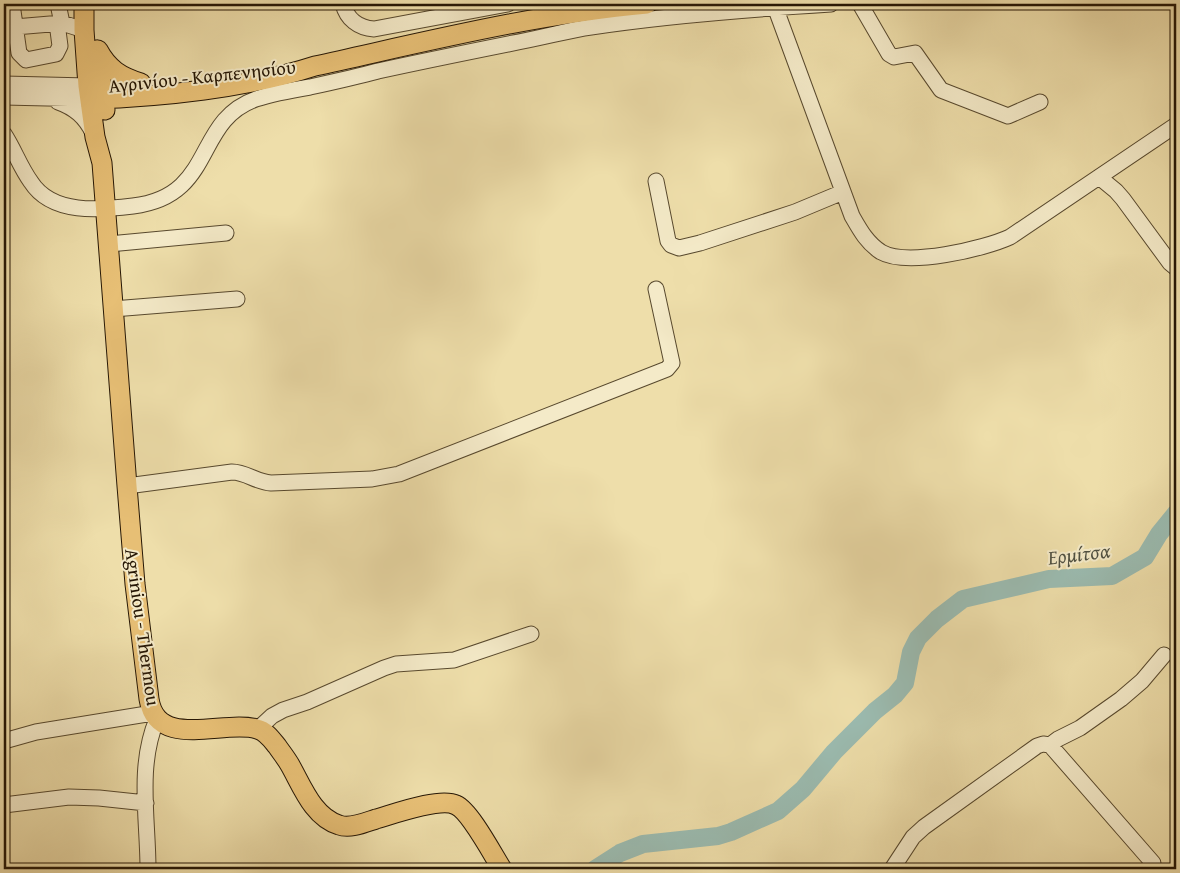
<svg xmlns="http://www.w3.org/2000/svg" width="1180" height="873" viewBox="0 0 1180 873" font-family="'Gentium Book Plus',serif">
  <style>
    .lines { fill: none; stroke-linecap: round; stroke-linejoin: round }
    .river { stroke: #9bbbb0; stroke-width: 18 }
    .minor-casing { stroke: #58492e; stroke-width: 17 }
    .major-casing { stroke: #261705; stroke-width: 21 }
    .minor { stroke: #f4eac8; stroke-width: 15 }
    .major { stroke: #e7bf75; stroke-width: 19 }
    .labels { text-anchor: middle; stroke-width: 4; stroke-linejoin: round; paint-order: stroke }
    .street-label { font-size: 19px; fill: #261705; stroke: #f4eac8 }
    .water-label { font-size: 20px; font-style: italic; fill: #4f5041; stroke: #f4eac8 }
  </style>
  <rect width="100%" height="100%" fill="#eedeaa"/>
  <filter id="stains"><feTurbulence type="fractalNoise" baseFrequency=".004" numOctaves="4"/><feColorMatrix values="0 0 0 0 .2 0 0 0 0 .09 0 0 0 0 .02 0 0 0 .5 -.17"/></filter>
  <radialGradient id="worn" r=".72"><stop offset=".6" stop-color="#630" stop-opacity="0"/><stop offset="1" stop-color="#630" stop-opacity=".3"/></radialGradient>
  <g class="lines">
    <path class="river" d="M 595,869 L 620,853 L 643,844 L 718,836 L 731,832 L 778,811 L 803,789 L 834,752 L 875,711 L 895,695 L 905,683 L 911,652 L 918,638 L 937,619 L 963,599 L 1049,579 L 1112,576 L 1145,557 L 1159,534 L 1176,513"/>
    <g class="minor-casing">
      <path id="minor" d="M 12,4 L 19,53 L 26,60 L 56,54 L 60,46 L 57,23
        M 58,4 L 62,23
        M 343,4 C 347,19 358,28 374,29 L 508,4
        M 774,4 L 852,216 C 860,230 867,243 881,252 C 907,267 984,249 1010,237 L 1176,125
        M 860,4 L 889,54 L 894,57 L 915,53 L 941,90 L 1008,116 L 1040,102
        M 15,27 L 62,23 L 84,30
        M 4,84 L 88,86
        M 4,97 L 90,99
        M 58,102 C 75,108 85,117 93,133
        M 4,134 C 14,149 20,167 31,182 C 52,215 100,210 133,206 C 216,196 193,121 256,99 C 274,93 292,90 310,87 C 333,82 356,77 378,71 C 428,60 478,50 528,40 C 549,36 570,30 591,27 C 670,15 751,9 831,4
        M 1099,177 L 1116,191 L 1123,199 L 1170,263 L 1176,268
        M 656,181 L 668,241 L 671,245 L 679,248 L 700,243 L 795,212 L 843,192
        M 109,244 L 226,233
        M 113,309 L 237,299
        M 127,486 L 232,472 C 246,472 256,482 271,483 L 372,479 L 399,474 L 667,369 L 672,363 L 656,289
        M 258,729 L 272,716 L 283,710 L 307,702 L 384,668 L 396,664 L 454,660 L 531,634
        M 4,741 L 36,732 L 153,713
        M 1050,745 L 1058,739 L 1080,728 L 1121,699 L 1142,681 L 1164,655
        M 4,805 L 69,797 L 99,798 L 146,803
        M 148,869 C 148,819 137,766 157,719
        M 892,869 L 913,837 L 924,827 L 1037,746 L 1043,744 L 1050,745 L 1153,863"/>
    </g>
    <g class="major-casing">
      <path id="major" d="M 84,4 L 84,30 L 88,86 L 95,137 L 102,163 L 127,486 L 135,584 L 149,699 C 157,751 225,719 257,729 C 266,731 272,740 277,746 C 281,752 286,758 290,765 C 302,786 313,817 339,825 C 350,829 364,823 376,819 C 394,814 440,797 456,805 C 470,811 493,855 502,869
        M 97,50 L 105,110
        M 98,50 C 108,69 121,77 141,83
        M 90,99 C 161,97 247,88 315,66 C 425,42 535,14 647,4"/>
    </g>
    <use href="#minor" class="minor"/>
    <use href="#major" class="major"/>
  </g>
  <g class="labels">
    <g class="street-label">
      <text transform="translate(202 76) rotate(-6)" y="7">Αγρινίου - Καρπενησίου</text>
      <text transform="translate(143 627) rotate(82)" y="7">Agriniou - Thermou</text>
    </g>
    <g class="water-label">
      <text transform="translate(1079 554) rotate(-7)" y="7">Ερμίτσα</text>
    </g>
  </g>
  <rect width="1180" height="873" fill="none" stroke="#eedeaa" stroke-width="20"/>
  <rect x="5" y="5" width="1170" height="863" fill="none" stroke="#261705" stroke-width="2.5"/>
  <rect x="10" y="10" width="1160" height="853" fill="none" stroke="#261705"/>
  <rect width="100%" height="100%" filter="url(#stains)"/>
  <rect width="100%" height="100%" fill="url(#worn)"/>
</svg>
